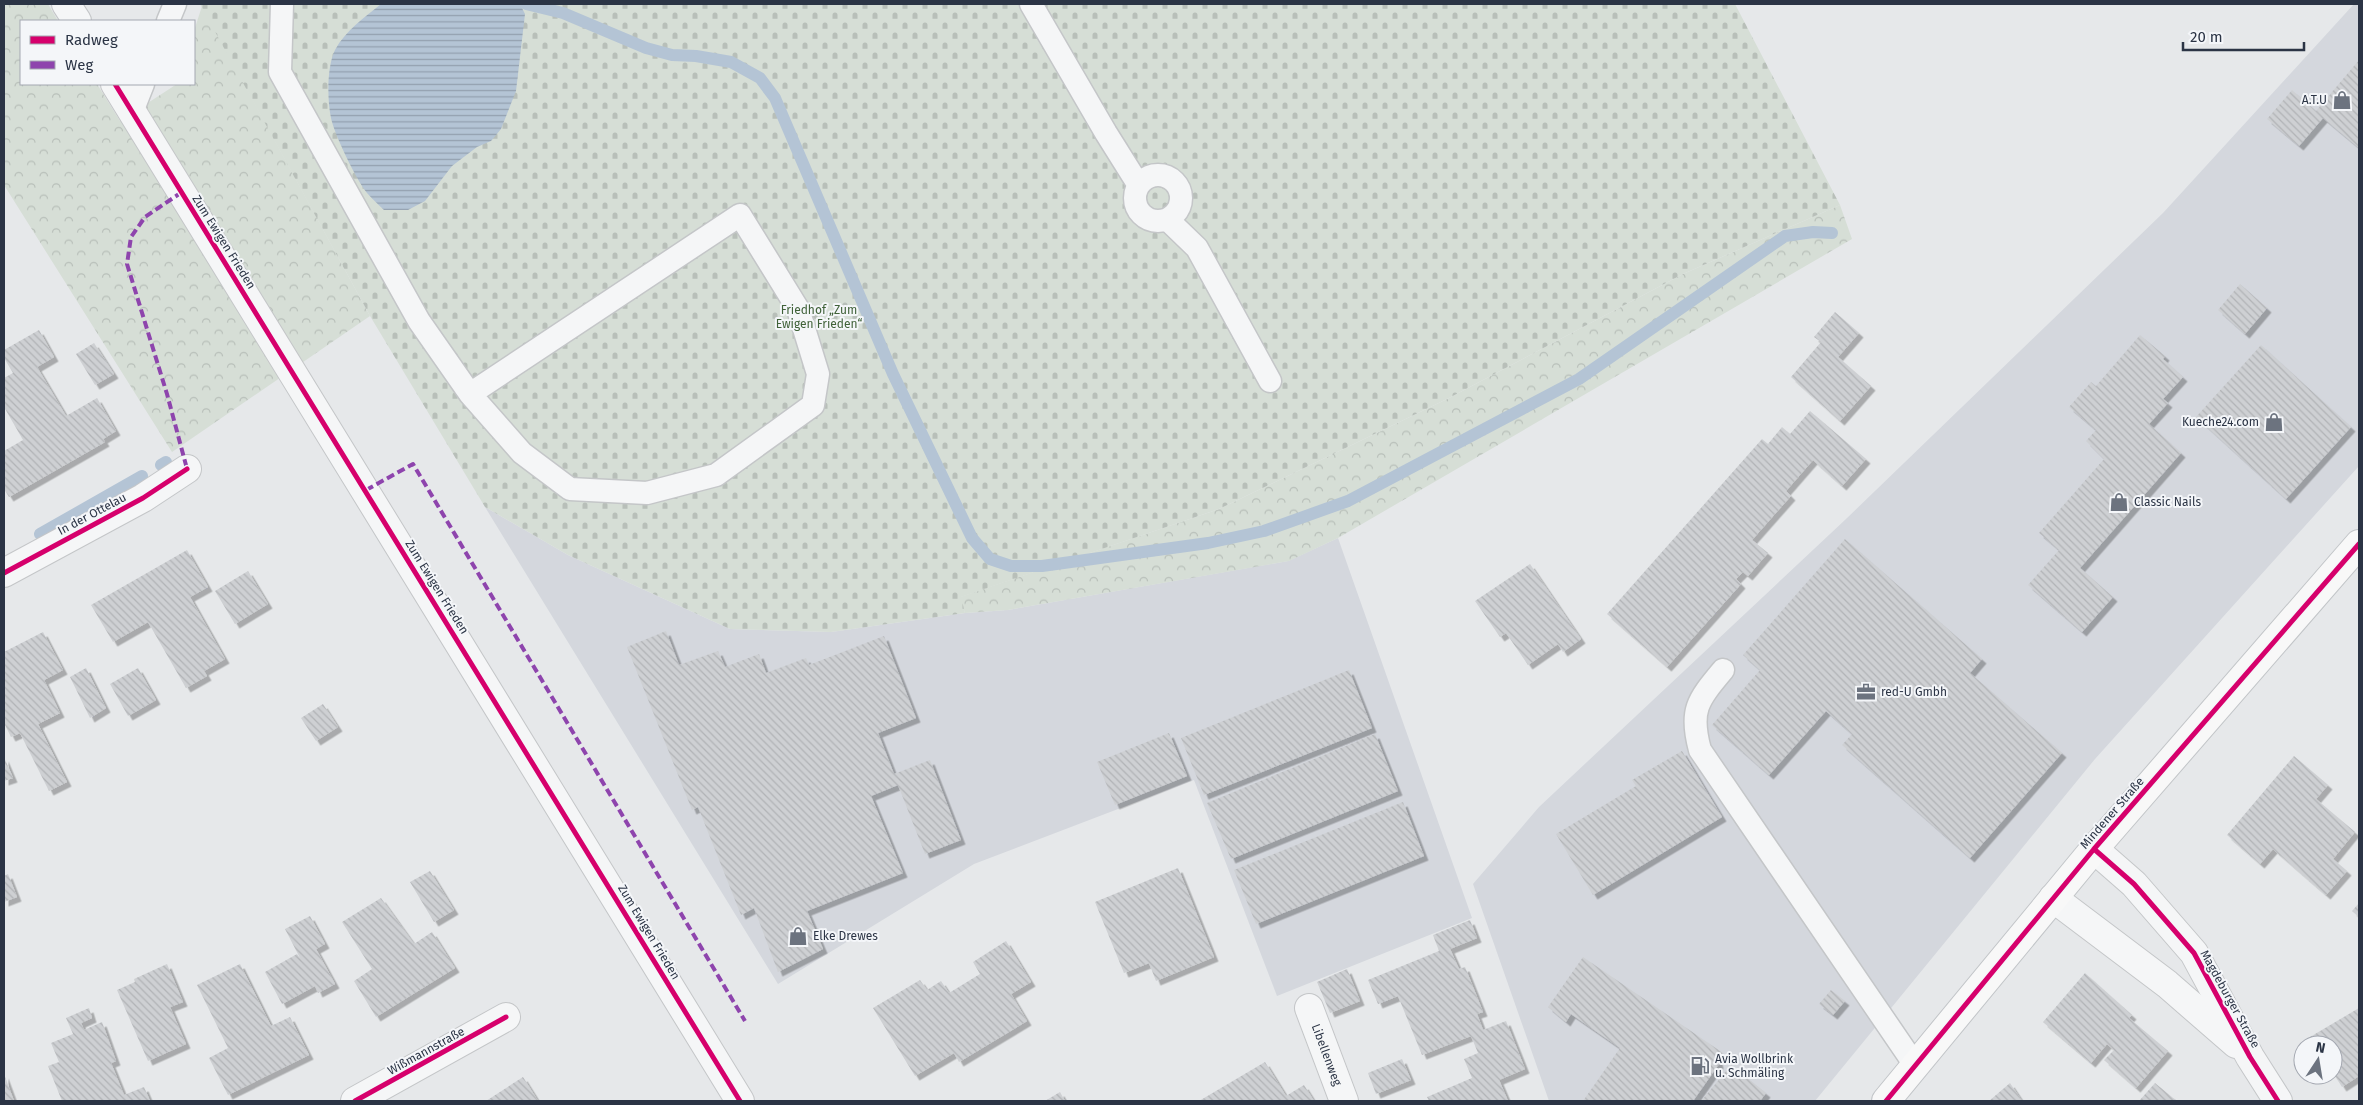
<svg xmlns="http://www.w3.org/2000/svg" width="2363" height="1105" viewBox="0 0 2363 1105" font-family="'Fira Sans',sans-serif">
  <style>
    .built { fill: #d4d7dd }
    .forest { fill: url(#forest-crowns) }
    .cemetery { fill: url(#cemetery-stones) }
    .water { fill: url(#water-rules) }
    .lines { fill: none; stroke-linecap: round; stroke-linejoin: round }
    .stream { stroke: #b4c4d5; stroke-width: 12 }
    .building { fill: url(#building-back-hatch); filter: url(#shadow) }
    .lane-casing { stroke: #c4c6c8; stroke-width: 25 }
    .street-casing { stroke: #c4c6c8; stroke-width: 30 }
    .primary-casing { stroke: #c2c5c8; stroke-width: 30 }
    .lane { stroke: #f5f6f7; stroke-width: 22 }
    .street { stroke: #f5f6f7; stroke-width: 28 }
    .primary { stroke: #f8f8f8; stroke-width: 28 }
    .quiet { stroke: #8e44ad; stroke-width: 4; stroke-dasharray: 8 4; stroke-linecap: butt }
    .cycleway-casing { stroke: #f4f6f9; stroke-width: 8 }
    .cycleway { stroke: #d6006c; stroke-width: 5 }
    .labels { text-anchor: middle; stroke-width: 4; stroke-linejoin: round; paint-order: stroke }
    .poi-label { font-size: 12px; fill: #2b3445; stroke: #f4f6f9; text-anchor: start }
    .street-label { font-size: 12px; fill: #2b3445; stroke: #f4f6f9 }
    .park-label { font-size: 12px; fill: #3f6138; stroke: #f4f6f9 }
  </style>
  <defs>
    <pattern id="forest-crowns" width="20" height="18" patternUnits="userSpaceOnUse" patternTransform="scale(1.25)"><rect width="20" height="18" fill="#d6ded6"/><path d="M2 6a3 3 0 1 1 6 0M12 15a3 3 0 1 1 6 0" fill="none" stroke="#b8bfb9"/></pattern>
    <pattern id="cemetery-stones" width="16" height="16" patternUnits="userSpaceOnUse" patternTransform="scale(1.25)"><rect width="16" height="16" fill="#d6ded6"/><path d="M2 7V4a2 2 0 0 1 4 0v3zM10 15v-3a2 2 0 0 1 4 0v3z" fill="#b8bfb9"/></pattern>
    <pattern id="water-rules" width="6" height="5" patternUnits="userSpaceOnUse" patternTransform="scale(1.25)"><rect width="6" height="5" fill="#b4c4d5"/><path d="M0 2.5h6" fill="none" stroke="#93a0af"/></pattern>
    <pattern id="building-back-hatch" width="6" height="6" patternUnits="userSpaceOnUse" patternTransform="scale(1.25)"><rect width="6" height="6" fill="#ced0d3"/><path d="M-1 5l2 2M0 0l6 6M5-1l2 2" fill="none" stroke="#b1b3b6"/></pattern>
    <filter id="shadow"><feDropShadow dx="4.5" dy="4.5" stdDeviation="0" flood-color="#0004"/></filter>
  </defs>
  <rect width="100%" height="100%" fill="#e6e8ea"/>
  <path class="built" d="M 2354,4 L 2359,4 L 2359,466 L 2095,759 L 1815,1101 L 1549,1101 L 1473,884 L 1539,807 L 1846,519 L 2163,213 Z
    M 485,507 L 568,555 L 730,629 L 831,632 L 965,613 L 1008,610 L 1288,561 L 1338,538 L 1472,918 L 1277,996 L 1194,780 L 974,864 L 778,984 Z"/>
  <path class="forest" d="M 4,4 L 48,4 L 58,21 L 21,21 L 21,84 L 97,84 L 120,121 L 177,84 L 194,84 L 194,31 L 202,6 L 370,316 L 172,452 L 4,185 Z
    M 1840,205 L 1852,239 L 1338,538 L 1289,561 L 1008,610 L 965,613 L 960,597 L 1219,509 L 1449,398 L 1683,274 Z"/>
  <path class="cemetery" d="M 200,4 L 1735,4 L 1840,205 L 1683,274 L 1449,398 L 1219,509 L 961,597 L 965,613 L 831,632 L 730,629 L 568,555 L 485,507 L 370,316 Z"/>
  <path class="water" d="M 381,4 L 520,4 L 525,14 L 516,91 L 501,129 L 491,141 L 477,147 L 452,166 L 425,201 L 408,210 L 384,210 C 378,204 372,199 367,193 C 357,181 334,134 331,118 C 327,99 327,66 335,50 C 345,31 365,17 381,4 Z"/>
  <g class="lines">
    <path class="stream" d="M 526,4 L 563,13 L 646,48 L 672,55 L 696,56 L 731,62 L 760,78 L 775,98 L 893,374 L 972,538 L 990,559 L 1011,566 L 1042,566 L 1208,543 L 1264,531 L 1348,501 L 1579,379 L 1785,236 L 1813,232 L 1832,233
      M 161,465 L 166,462
      M 40,534 L 142,476"/>
  </g>
  <path class="building" d="M 2359,60 L 2359,148 L 2323,118 L 2299,146 L 2267,119 L 2292,90 L 2316,111 Z
    M 2240,284 L 2267,308 L 2245,334 L 2218,310 Z
    M 1835,312 L 1859,333 L 1838,357 L 1871,386 L 1840,421 L 1791,377 L 1821,342 L 1814,337 Z
    M 39,330 L 54,357 L 37,367 L 66,416 L 97,398 L 116,431 L 103,439 L 105,442 L 9,497 L 4,489 L 4,451 L 23,440 L 4,407 L 4,378 L 13,373 L 4,358 L 4,350 Z
    M 2140,335 L 2165,356 L 2163,359 L 2183,377 L 2163,399 L 2168,403 L 2149,424 L 2181,453 L 2080,568 L 2113,597 L 2082,632 L 2028,585 L 2059,550 L 2039,533 L 2104,459 L 2086,441 L 2096,430 L 2069,407 L 2091,382 L 2096,386 Z
    M 94,343 L 114,374 L 95,385 L 76,354 Z
    M 2261,345 L 2351,427 L 2286,499 L 2196,417 Z
    M 1810,411 L 1866,459 L 1842,486 L 1813,460 L 1786,491 L 1791,496 L 1790,497 L 1752,540 L 1768,553 L 1748,576 L 1743,572 L 1736,579 L 1741,584 L 1667,667 L 1607,614 L 1762,439 L 1768,444 L 1782,427 L 1790,434 Z
    M 1845,539 L 1982,659 L 1970,673 L 2062,753 L 1970,858 L 1842,745 L 1852,734 L 1826,711 L 1769,775 L 1712,725 L 1760,670 L 1743,655 Z
    M 187,550 L 208,587 L 190,597 L 225,659 L 204,671 L 207,676 L 186,688 L 148,622 L 113,642 L 91,605 Z
    M 1530,564 L 1581,639 L 1563,652 L 1558,644 L 1528,665 L 1506,633 L 1500,637 L 1475,601 Z
    M 248,571 L 268,604 L 235,624 L 215,591 Z
    M 666,631 L 679,665 L 718,651 L 725,667 L 759,654 L 766,673 L 806,658 L 809,665 L 884,636 L 916,718 L 878,733 L 894,774 L 930,760 L 961,840 L 925,854 L 898,785 L 871,796 L 903,873 L 807,911 L 823,949 L 778,972 L 754,908 L 741,915 L 698,807 L 692,810 L 627,647 Z
    M 43,632 L 63,670 L 44,680 L 60,713 L 38,724 L 67,782 L 49,791 L 20,733 L 11,737 L 4,723 L 4,652 Z
    M 86,668 L 106,708 L 90,718 L 70,677 Z
    M 138,668 L 156,700 L 128,716 L 110,684 Z
    M 1349,670 L 1372,728 L 1204,795 L 1181,738 Z
    M 323,704 L 338,727 L 316,741 L 301,718 Z
    M 1169,733 L 1187,776 L 1115,805 L 1097,762 Z
    M 1375,734 L 1398,791 L 1231,859 L 1207,803 Z
    M 1682,751 L 1722,817 L 1593,895 L 1556,834 L 1636,786 L 1632,780 Z
    M 2294,756 L 2328,785 L 2316,799 L 2355,832 L 2333,859 L 2347,871 L 2326,895 L 2273,849 L 2260,864 L 2227,835 Z
    M 4,757 L 13,778 L 4,781 Z
    M 1403,802 L 1424,856 L 1256,924 L 1234,870 Z
    M 1178,868 L 1214,957 L 1156,981 L 1149,963 L 1124,973 L 1095,902 Z
    M 430,871 L 454,910 L 434,922 L 410,882 Z
    M 8,874 L 17,897 L 4,902 L 4,876 Z
    M 381,898 L 414,944 L 432,932 L 455,968 L 376,1017 L 354,981 L 372,969 L 342,922 Z
    M 2359,903 L 2359,917 L 2352,911 Z
    M 310,916 L 325,944 L 316,949 L 335,984 L 318,993 L 315,986 L 282,1004 L 265,972 L 297,954 L 300,958 L 285,929 Z
    M 1470,920 L 1477,938 L 1450,949 L 1459,969 L 1465,967 L 1483,1012 L 1477,1014 L 1483,1030 L 1506,1021 L 1525,1069 L 1499,1080 L 1508,1101 L 1429,1101 L 1427,1097 L 1472,1078 L 1464,1059 L 1478,1053 L 1471,1036 L 1422,1055 L 1398,996 L 1378,1004 L 1368,980 L 1439,951 L 1433,935 Z
    M 1006,941 L 1031,982 L 1011,994 L 1027,1021 L 959,1062 L 954,1053 L 915,1076 L 873,1008 L 920,980 L 927,990 L 941,981 L 949,993 L 980,974 L 973,962 Z
    M 1583,957 L 1723,1053 L 1718,1060 L 1719,1064 L 1693,1101 L 1583,1101 L 1620,1048 L 1571,1014 L 1566,1022 L 1548,1007 Z
    M 167,964 L 183,1002 L 170,1007 L 186,1044 L 148,1061 L 117,990 L 135,982 L 134,979 Z
    M 240,964 L 271,1026 L 290,1017 L 309,1055 L 228,1095 L 209,1058 L 228,1048 L 197,985 Z
    M 1347,969 L 1360,1001 L 1330,1013 L 1317,982 Z
    M 2085,973 L 2132,1015 L 2129,1018 L 2168,1051 L 2136,1088 L 2104,1060 L 2114,1050 L 2107,1044 L 2091,1063 L 2043,1022 Z
    M 1831,990 L 1845,1001 L 1833,1015 L 1819,1004 Z
    M 89,1008 L 92,1018 L 81,1023 L 84,1030 L 102,1022 L 116,1061 L 111,1063 L 124,1095 L 144,1087 L 150,1101 L 62,1101 L 48,1066 L 59,1062 L 51,1043 L 73,1034 L 66,1018 Z
    M 2359,1008 L 2359,1076 L 2342,1087 L 2333,1073 L 2333,1045 L 2315,1045 L 2310,1037 Z
    M 1402,1059 L 1411,1080 L 1376,1094 L 1368,1073 Z
    M 1265,1062 L 1286,1096 L 1304,1085 L 1314,1101 L 1199,1101 Z
    M 1731,1065 L 1766,1093 L 1760,1101 L 1702,1100 Z
    M 4,1074 L 14,1101 L 4,1101 Z
    M 523,1077 L 538,1101 L 486,1101 Z
    M 2010,1083 L 2022,1101 L 1989,1101 Z
    M 2155,1083 L 2173,1098 L 2178,1101 L 2139,1101 Z
    M 1060,1092 L 1065,1101 L 1045,1101 Z"/>
  <g class="lines">
    <g class="lane-casing">
      <path id="lane" d="M 282,4 L 280,72 L 419,321 L 470,394 L 522,453 L 570,489 L 647,493 L 716,475 L 813,405 L 818,374 L 798,309 L 740,215 L 470,394
        M 1031,4 L 1106,133 L 1138,184
        M 168,21 L 175,4
        M 132,112 L 143,84
        M1135 198a23 23 0 1 1 46 0a23 23 0 1 1-46 0Z
        M 1168,220 L 1197,248 L 1270,381
        M 1723,670 C 1698,700 1689,710 1700,750 L 1915,1065"/>
    </g>
    <g class="street-casing">
      <g id="street">
        <path d="M 66,4 L 77,21"/>
        <path d="M 115,84 L 740,1101"/>
        <path d="M 4,573 L 143,498 L 187,469"/>
        <path d="M 2094,849 L 2134,884 L 2194,953 L 2250,1057 L 2278,1101"/>
        <path d="M 2053,898 L 2167,984 L 2236,1044"/>
        <path id="s1" d="M 1309,1008 L 1344,1101"/>
        <path d="M 355,1101 L 506,1017"/>
      </g>
    </g>
    <g class="primary-casing">
      <path id="primary" d="M 1886,1101 L 2094,849 L 2359,544"/>
    </g>
    <use href="#lane" class="lane"/>
    <use href="#street" class="street"/>
    <use href="#primary" class="primary"/>
    <path class="quiet" d="M 182,192 L 145,217 L 131,237 L 127,264 L 167,394 L 187,469
      M 366,490 L 413,464 L 745,1021"/>
    <g class="cycleway-casing">
      <path id="cycleway" d="M 115,84 L 740,1101
        M 4,573 L 143,498 L 187,469
        M 2094,849 L 2134,884 L 2194,953 L 2250,1057 L 2278,1101
        M 355,1101 L 506,1017
        M 1886,1101 L 2094,849 L 2359,544"/>
    </g>
    <use href="#cycleway" class="cycleway"/>
  </g>
  <defs>
    <g id="shop-bare" transform="scale(1.5)"><path d="M-5-2.5h2.3a2.7 3.5 0 0 1 5.4 0H5L5.5 6h-11ZM-1.5-2.5h3a1.5 2.3 0 0 0-3 0Z" fill="#6c737f" stroke="#f4f6f9" stroke-width="2.5" paint-order="stroke"/></g>
    <g id="office-bare" transform="scale(1.5)"><path d="M-6-3h4V-5.5h4V-3h4V5H-6ZM-1-4.5V-3h2v-1.5ZM-6 0V1H6V0Z" fill="#6c737f" stroke="#f4f6f9" stroke-width="2.5" paint-order="stroke"/></g>
    <g id="fuel-bare" transform="scale(1.5)"><path d="M-5.5-6h7V0h2V4h1.3V-2.5L3-4.5l.8-.8L6-3V5H2.5V1h-1V6h-7ZM-4.2-4.7v3.2H.2V-4.7Z" fill="#6c737f" stroke="#f4f6f9" stroke-width="2.5" paint-order="stroke"/></g>
  </defs>
  <g fill-rule="evenodd">
    <use href="#shop-bare" x="2342" y="100"/>
    <use href="#shop-bare" x="2274" y="422"/>
    <use href="#shop-bare" x="2119" y="502"/>
    <use href="#office-bare" x="1866" y="692"/>
    <use href="#shop-bare" x="798" y="936"/>
    <use href="#fuel-bare" x="1700" y="1066"/>
  </g>
  <g class="labels">
    <g class="poi-label">
      <text x="2327" y="104" text-anchor="end">A.T.U</text>
      <text x="2259" y="426" text-anchor="end">Kueche24.com</text>
      <text x="2134" y="506">Classic Nails</text>
      <text x="1881" y="696">red-U Gmbh</text>
      <text x="813" y="940">Elke Drewes</text>
      <text x="1715" y="1063">Avia Wollbrink<tspan x="1715" dy="14">u. Schmäling</tspan></text>
    </g>
    <g class="street-label">
      <text transform="translate(224 242) rotate(58)" y="4">Zum Ewigen Frieden</text>
      <text transform="translate(92 514) rotate(-28)" y="4">In der Ottelau</text>
      <text transform="translate(437 587) rotate(58)" y="4">Zum Ewigen Frieden</text>
      <text transform="translate(2112 813) rotate(-49)" y="4">Mindener Straße</text>
      <text transform="translate(649 932) rotate(59)" y="4">Zum Ewigen Frieden</text>
      <text transform="translate(2230 999) rotate(61)" y="4">Magdeburger Straße</text>
      <text transform="translate(426 1051) rotate(-29)" y="4">Wißmannstraße</text>
      <text dy="4" stroke="none"><textPath href="#s1" startOffset="50">Libellenweg</textPath></text>
    </g>
    <g class="park-label">
      <text x="819" y="314">Friedhof „Zum<tspan x="819" dy="14">Ewigen Frieden“</tspan></text>
    </g>
  </g>
  <rect width="2363" height="1105" fill="none" stroke="#2b3445" stroke-width="10"/>
  <rect x="20" y="20" width="175" height="65" fill="#f4f6f9" stroke="#a4a8b1"/>
  <rect x="30" y="36" width="25" height="8" fill="#d6006c" stroke="#a4a8b1"/>
  <text x="65" y="45" font-size="15" fill="#2b3445">Radweg</text>
  <rect x="30" y="61" width="25" height="8" fill="#8e44ad" stroke="#a4a8b1"/>
  <text x="65" y="70" font-size="15" fill="#2b3445">Weg</text>
  <g transform="translate(2318 1060) rotate(12)"><circle r="24" fill="#f4f6f9" stroke="#a4a8b1"/>
  <path d="M0-4L9 19L0 12L-9 19Z" fill="#6c737f"/>
  <text y="-8" font-size="14" font-weight="bold" text-anchor="middle" fill="#2b3445">N</text>
  </g>
  <path d="M2183 42v8h121v-8" fill="none" stroke="#2b3445" stroke-width="2.5"/>
  <text x="2190" y="42" font-size="15" fill="#2b3445" stroke="#f4f6f9" stroke-width="4" paint-order="stroke">20 m</text>
</svg>
